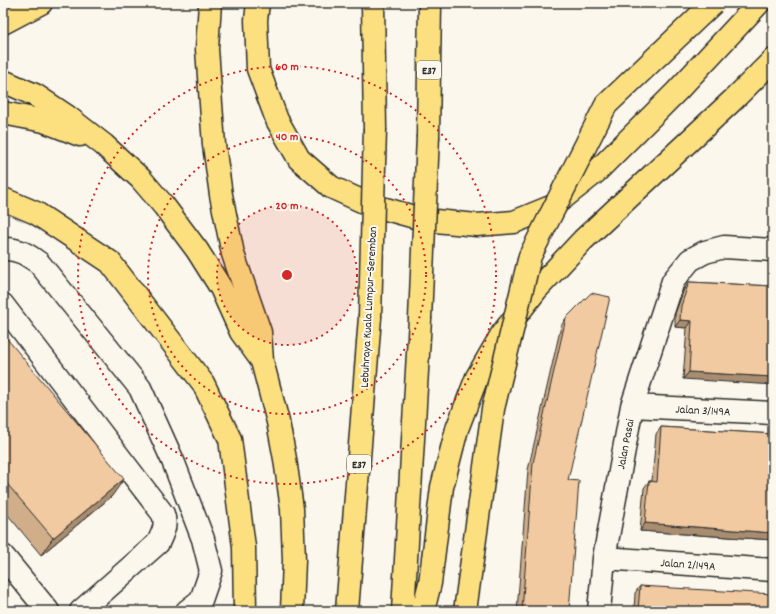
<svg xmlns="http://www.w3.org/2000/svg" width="776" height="614" viewBox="0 0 776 614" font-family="Dekko,sans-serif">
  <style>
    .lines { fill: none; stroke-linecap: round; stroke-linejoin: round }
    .street-casing { stroke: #2b2b2b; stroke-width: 25 }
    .highway-casing { stroke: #2b2b2b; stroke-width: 25 }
    .street { stroke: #fbf7ec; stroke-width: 22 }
    .highway { stroke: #fce080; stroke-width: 22 }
    .highway-bridge-casing { stroke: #2b2b2b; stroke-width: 25; stroke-linecap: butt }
    .highway-bridge { stroke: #fce080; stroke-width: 22 }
    .wall { fill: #d0ae8a; stroke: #2b2b2b }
    .shaded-wall { fill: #a98d71; stroke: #2b2b2b }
    .building { fill: #f2caa1; stroke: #2b2b2b }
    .ring { fill: none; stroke: #d62828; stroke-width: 2; stroke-dasharray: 2 4 }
    .labels { text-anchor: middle; stroke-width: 4; stroke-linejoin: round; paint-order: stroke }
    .shield { fill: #fbf7ec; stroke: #696865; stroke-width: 1 }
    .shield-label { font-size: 11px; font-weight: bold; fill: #2b2b2b }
    .street-label { font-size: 12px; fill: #2b2b2b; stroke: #fbf7ec }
    .centre { fill: #d62828; stroke: #fbf7ec; stroke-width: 2 }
    .ring-label { font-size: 12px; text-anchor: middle; font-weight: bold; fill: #d62828; stroke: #fbf7ec; stroke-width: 4; stroke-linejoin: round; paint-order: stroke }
  </style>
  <rect width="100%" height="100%" fill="#fbf7ec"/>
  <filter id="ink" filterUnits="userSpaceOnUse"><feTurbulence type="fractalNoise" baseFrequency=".025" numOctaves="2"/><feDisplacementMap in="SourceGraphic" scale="8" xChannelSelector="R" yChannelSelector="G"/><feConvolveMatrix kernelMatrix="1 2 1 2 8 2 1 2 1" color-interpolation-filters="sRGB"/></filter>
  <g filter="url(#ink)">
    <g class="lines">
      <g class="street-casing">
        <path id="street" d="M 3,249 C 18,248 28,255 39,263 L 140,388 L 173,461 L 203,539 L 211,571 L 201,600 L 187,611
          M 3,305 L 163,514 C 167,525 163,532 158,543 L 81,611
          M 632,406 L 773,413
          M 3,556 L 48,611
          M 604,558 L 773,570
          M 599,611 L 604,558 L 632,406 L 673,281 L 690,260 L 705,252 L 724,247 L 773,250"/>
      </g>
      <g class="highway-casing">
        <path id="highway" d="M 210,3 L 207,49 L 214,145 L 221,195 L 233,254 L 260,332 L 262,361 L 278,422 L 285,459 L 292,509 L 294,560 L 292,611
          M 258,3 L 256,20 L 258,69 L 277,120 L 299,159 L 331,187 L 368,204 L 425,220 L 477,225 L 514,222 L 553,206 L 596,172 L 677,91 L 759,3
          M 373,3 L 375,129
          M 3,23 L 41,3
          M 3,81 L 35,95 L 68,117 L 104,145 L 141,179 L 164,206 L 197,250 L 221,288 L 241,332 L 262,361
          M 3,113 L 44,121 L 80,135
          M 428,136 L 430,3
          M 3,199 L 36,213 L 110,262 L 203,383 L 230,439 L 244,547 L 245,611
          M 347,611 L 370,317
          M 403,611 L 420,319
          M 423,611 L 430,583 L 442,487 L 457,429 L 477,377 L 502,334 L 536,290 L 583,240 L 733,100 L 773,60"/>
      </g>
      <use href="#street" class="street"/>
      <use href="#highway" class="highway"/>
      <g class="highway-bridge-casing">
        <path id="highway-bridge" d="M 370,317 L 375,129
          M 420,319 L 428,136
          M 465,611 L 493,409 L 530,256 L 606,105 L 713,3"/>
      </g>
      <use href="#highway-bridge" class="highway-bridge"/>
    </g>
    <path class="wall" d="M 689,282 L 773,286 L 683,379 L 687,328 L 675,327 L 675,314 L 684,289 Z
      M 566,318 L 569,611 L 517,611 L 528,470 L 561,326 Z
      M 3,334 L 112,496 L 41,555 L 3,509 Z
      M 661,427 L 773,434 L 773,540 L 640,531 L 644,488 L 649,481 L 652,481 L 656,434 Z
      M 640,586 L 773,611 L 634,611 L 635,593 Z"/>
    <path class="shaded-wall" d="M 680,320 L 692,321 L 687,328 L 675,327 Z
      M 689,372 L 773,377 L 773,385 L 683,379 Z
      M 124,479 L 112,496 L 41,555 L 53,538 Z
      M 645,523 L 773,533 L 773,540 L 640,531 Z"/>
    <path class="building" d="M 689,282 L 773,286 L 773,377 L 689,372 L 692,321 L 680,320 L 681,306 Z
      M 591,293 L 610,297 L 568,480 L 579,481 L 569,611 L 522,611 L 533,463 L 566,318 Z
      M 3,334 L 124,479 L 53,538 L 3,479 Z
      M 661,427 L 773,434 L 773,533 L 645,523 L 649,481 L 657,482 Z
      M 640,586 L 773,594 L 773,611 L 638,611 Z
      M 3,602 L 11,611 L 3,611 Z"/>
  </g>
  <circle cx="287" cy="275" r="70" fill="#d62828" fill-opacity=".12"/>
  <g class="ring">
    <circle cx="287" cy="275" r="70"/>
    <circle cx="287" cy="275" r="139"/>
    <circle cx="287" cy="275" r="209"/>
  </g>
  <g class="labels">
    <g class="shield">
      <rect x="417" y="61" width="24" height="18" rx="3"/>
      <rect x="347" y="455" width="24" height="18" rx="3"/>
    </g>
    <g class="shield-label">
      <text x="429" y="74">E37</text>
      <text x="359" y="468">E37</text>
    </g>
    <g class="street-label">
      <text transform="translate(368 307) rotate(-87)" y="4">Lebuhraya Kuala Lumpur–Seremban</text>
      <text transform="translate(703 410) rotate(3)" y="4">Jalan 3/149A</text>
      <text transform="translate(625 444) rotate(-79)" y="4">Jalan Pasai</text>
      <text transform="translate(688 564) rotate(4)" y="4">Jalan 2/149A</text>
    </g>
  </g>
  <circle cx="287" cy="275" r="6" class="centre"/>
  <g class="ring-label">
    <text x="287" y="70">60 m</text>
    <text x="287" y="140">40 m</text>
    <text x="287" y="209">20 m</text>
  </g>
  <rect width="776" height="614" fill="none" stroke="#fbf7ec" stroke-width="16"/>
  <rect x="8" y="8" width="760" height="598" fill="none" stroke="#2b2b2b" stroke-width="1.5" filter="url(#ink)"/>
</svg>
